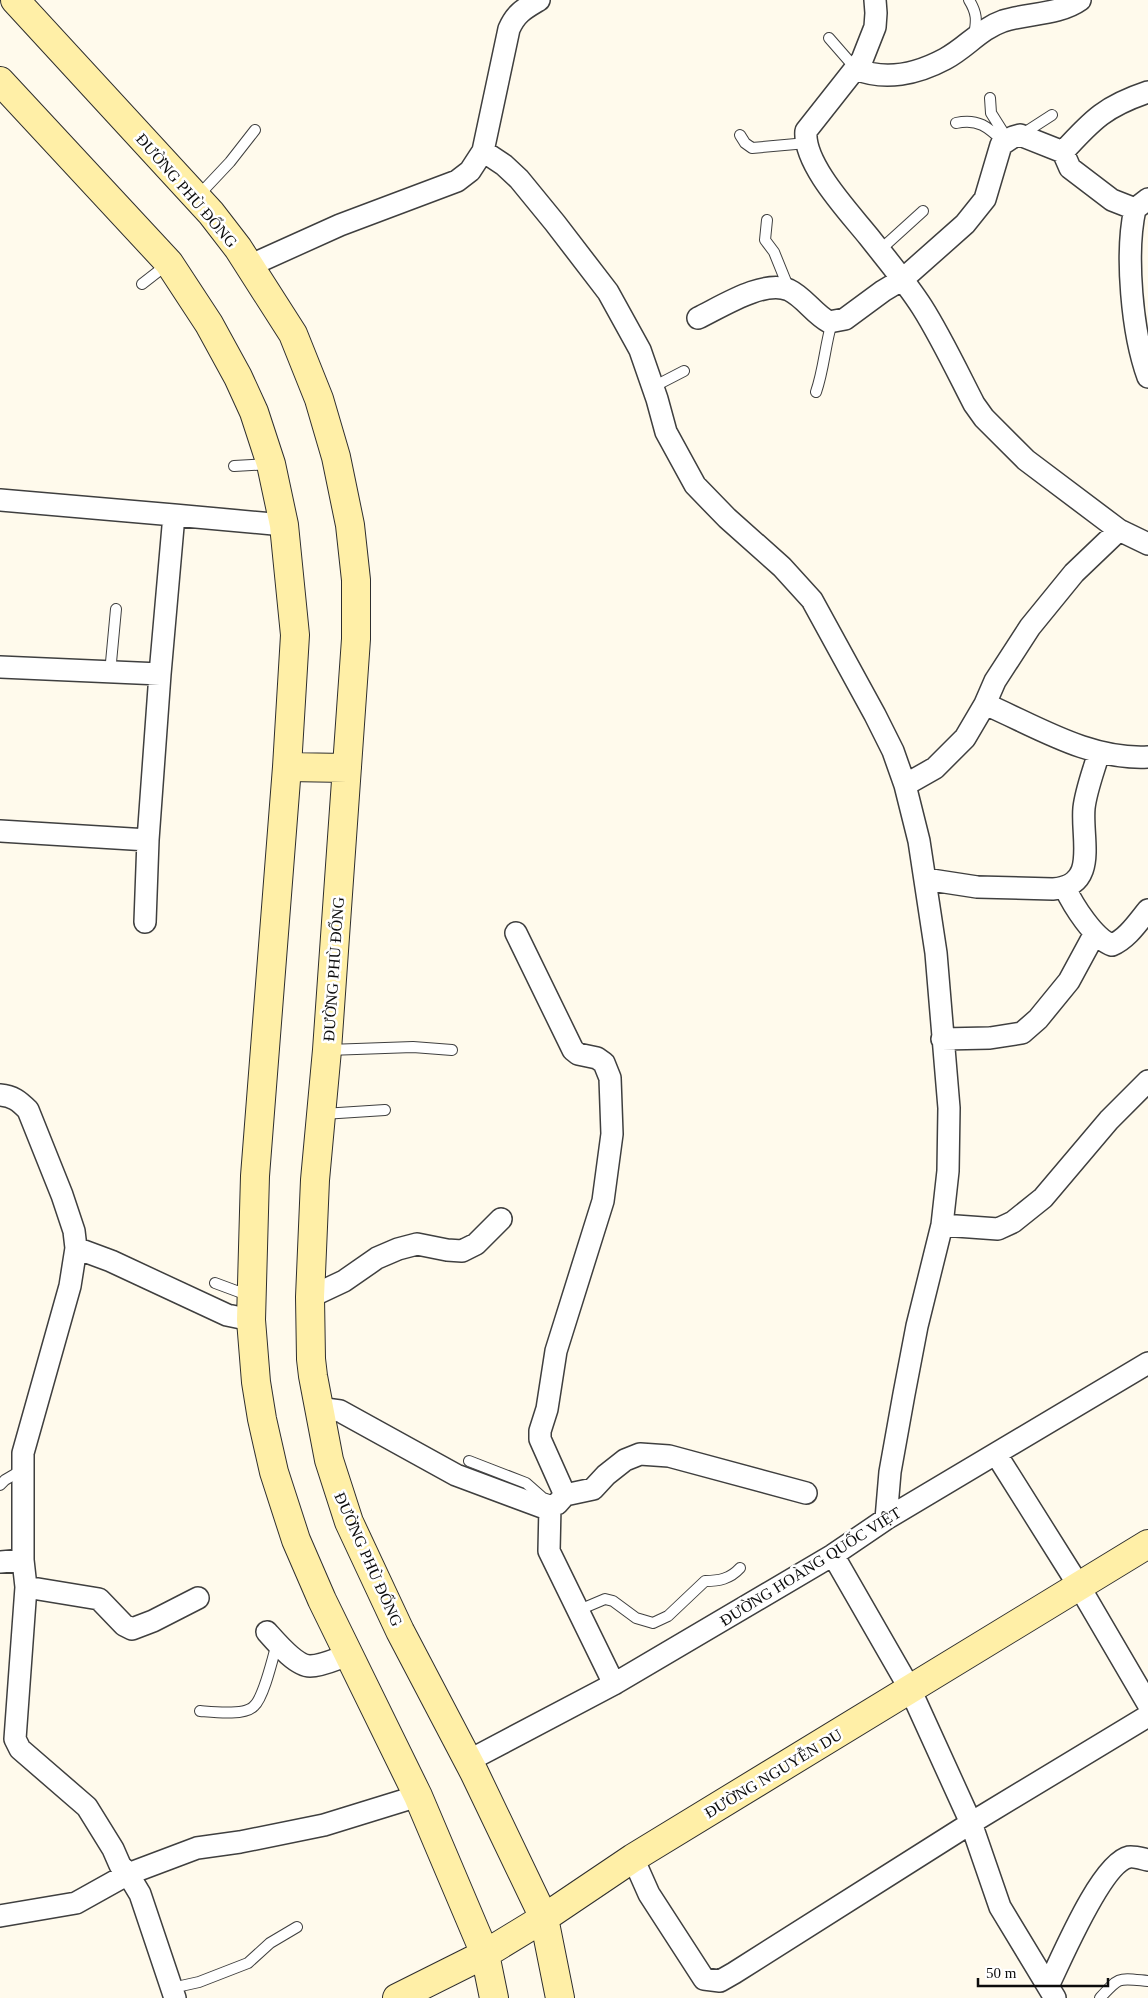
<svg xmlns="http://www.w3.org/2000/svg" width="1148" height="1998" viewBox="0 0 1148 1998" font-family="Georgia,serif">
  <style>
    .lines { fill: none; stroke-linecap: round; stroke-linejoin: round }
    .lane-casing { stroke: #3f3f3f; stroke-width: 12 }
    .street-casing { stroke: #3f3f3f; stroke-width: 24 }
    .secondary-casing { stroke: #2e2e2e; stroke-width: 30 }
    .lane { stroke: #fff; stroke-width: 10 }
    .street { stroke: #fff; stroke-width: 21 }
    .secondary { stroke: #ffefa7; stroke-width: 28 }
    .labels { text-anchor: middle; stroke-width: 5; stroke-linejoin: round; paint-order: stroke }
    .street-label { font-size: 16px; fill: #0c0c0c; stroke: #fff }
  </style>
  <rect width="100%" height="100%" fill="#fffaec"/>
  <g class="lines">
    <g class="lane-casing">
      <path id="lane" d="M 969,0 C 977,13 977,20 974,35
        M 829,38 L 856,69
        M 990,98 L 991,113 L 1008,140
        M 956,123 C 978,118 988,127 1004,142
        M 740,135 L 745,143 L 752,148 L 807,143
        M 1021,135 L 1052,115
        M 198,196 L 230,162 L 255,130
        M 767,220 L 765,240 L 774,252 L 789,289
        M 880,250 L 923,211
        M 142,284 L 169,263
        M 653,387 L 684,371
        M 816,392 C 824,369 825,345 832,322
        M 234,466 L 270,464
        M 110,673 L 116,609
        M 328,1050 L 413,1047 L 452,1050
        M 323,1114 L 385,1110
        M 215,1283 L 250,1296
        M 469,1461 L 526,1483 L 543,1498 L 549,1500
        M 0,1485 L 5,1480 L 22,1470
        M 579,1610 L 605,1599 L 613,1601 L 636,1618 L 653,1623 L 668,1616 L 705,1581 C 719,1581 730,1579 740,1568
        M 200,1711 C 213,1712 245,1716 254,1706 C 264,1697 273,1657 277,1643
        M 172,1988 L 199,1982 L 248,1963 L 270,1943 L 297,1927
        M 1100,1998 C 1120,1976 1118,1978 1148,1981"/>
    </g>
    <g class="street-casing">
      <path id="street" d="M 875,0 L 876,13 L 875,27 L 862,60 L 806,131 C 803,164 849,212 869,237 C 887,260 906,282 922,307 C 941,337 957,371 974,404 L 984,418 L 1026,460 L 1119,530 L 1148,544
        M 856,69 C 885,81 917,74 945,59 C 966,48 980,29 1003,21 C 1028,13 1059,15 1080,0
        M 483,151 L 504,165 L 519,179 L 555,223 L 608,292 L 640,350 L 657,399 L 666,432 L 695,485 L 727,518 L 782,567 L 812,600 L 875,715 L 893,751 L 905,785 L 919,841 L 936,953 L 949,1108 L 948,1171 L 942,1225 L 917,1326 L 904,1394 L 890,1472 L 886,1519
        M 1063,152 C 1093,119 1106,106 1148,92
        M 1148,199 L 1135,209 C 1125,254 1132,333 1148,377
        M 249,266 L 340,225 L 457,181 L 470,171 L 483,151 L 509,29 C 516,13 524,9 539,0
        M 698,318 C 721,307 764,279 789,290 C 804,297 814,314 829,322 L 845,319 L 883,291 L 903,279 L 965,224 L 985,199 L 1001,145 L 1013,137 L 1020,135 L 1063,152 L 1070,168 L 1112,200 L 1135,209
        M 0,500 L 174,515
        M 0,667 L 160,674 L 174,515 L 284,525
        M 985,704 C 1038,727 1089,760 1148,757
        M 905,785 L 935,768 L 965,738 L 985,704 L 995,681 L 1030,627 L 1074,573 L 1119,530
        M 0,831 L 148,840
        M 925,879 L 977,887 L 1053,889 C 1099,886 1081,839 1084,808 C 1086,790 1094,770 1099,752
        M 1065,888 C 1073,905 1094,939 1112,945 C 1127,939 1138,922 1148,910
        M 145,922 L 148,840 L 160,674
        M 516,933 L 573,1050 L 578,1054 L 597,1058 L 604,1063 L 610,1078 L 612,1134 L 603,1201 L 556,1351 L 547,1409 L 540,1431 L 540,1439 L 565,1495
        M 942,1039 L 990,1038 L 1022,1033 L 1038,1019 L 1069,981 L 1095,933
        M 0,1095 C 13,1096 19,1101 28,1110 L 62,1195 L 74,1231 L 76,1248 L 70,1286 L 23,1453 L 23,1560 L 26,1587 L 15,1739 L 20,1749 L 87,1807 L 113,1849 L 120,1865 L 128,1874 L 140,1894 L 175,1998
        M 942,1225 L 998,1229 L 1013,1222 L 1043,1198 L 1109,1120 L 1148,1081
        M 76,1248 L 111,1261 L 227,1315 L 251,1320
        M 310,1297 L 344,1281 L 377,1258 L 398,1249 L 417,1244 L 447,1250 L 462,1251 L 476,1244 L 501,1219
        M 318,1408 L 340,1411 L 456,1475 L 542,1507 L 557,1504 L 565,1495 L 593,1489 L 606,1475 L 625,1460 L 640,1454 L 669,1456 L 806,1493
        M 996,1454 L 1079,1586 L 1148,1704
        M 550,1506 L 549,1551 L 614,1684
        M 833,1555 L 910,1689 L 971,1823 L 1000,1907 L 1055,1998
        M 0,1562 L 23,1560
        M 26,1587 L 99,1599 L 124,1625 L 132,1629 L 153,1621 L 198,1598
        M 267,1632 C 276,1642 296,1666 310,1666 C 322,1666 336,1659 348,1655
        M 468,1761 L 614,1684 L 833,1555 L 886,1519 L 1148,1363
        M 633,1858 L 649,1894 L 704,1979 L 720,1981 L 734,1973 L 971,1823 L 1148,1716
        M 0,1916 L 76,1903 L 128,1874 L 197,1848 L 240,1842 L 324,1825 L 418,1796
        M 1048,1986 C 1061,1960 1101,1863 1129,1857 C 1134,1856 1143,1859 1148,1860"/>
    </g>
    <g class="secondary-casing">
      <path id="secondary" d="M 15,0 L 211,213 L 238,248 L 293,334 L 319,399 L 336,457 L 350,525 L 356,580 L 356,639 L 327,1050 L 315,1180 L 310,1297 L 311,1359 L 313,1376 L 329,1460 L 349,1522 L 400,1631 L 474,1772 L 544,1918 L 560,1998
        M 0,81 L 169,263 L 209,324 L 238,377 L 254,412 L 271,464 L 284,525 L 295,635 L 287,767 L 255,1176 L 251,1320 L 256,1382 L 262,1419 L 274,1472 L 296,1540 L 322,1600 L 418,1796 L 485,1954 L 494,1998
        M 287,767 L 347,768
        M 397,1998 L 485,1954 L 544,1918 L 633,1858 L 1148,1544"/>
    </g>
    <use href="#lane" class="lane"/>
    <use href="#street" class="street"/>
    <use href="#secondary" class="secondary"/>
  </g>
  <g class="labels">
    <g class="street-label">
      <text transform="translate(187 190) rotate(49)" y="6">ĐƯỜNG PHÙ ĐỔNG</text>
      <text transform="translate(333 969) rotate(-86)" y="6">ĐƯỜNG PHÙ ĐỔNG</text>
      <text transform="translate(369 1559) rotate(66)" y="6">ĐƯỜNG PHÙ ĐỔNG</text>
      <text transform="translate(810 1566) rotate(-32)" y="6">ĐƯỜNG HOÀNG QUỐC VIỆT</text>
      <text transform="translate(773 1773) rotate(-31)" y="6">ĐƯỜNG NGUYỄN DU</text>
    </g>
  </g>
  <path d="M978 1978v8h130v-8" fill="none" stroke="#0c0c0c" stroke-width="2.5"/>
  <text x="986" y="1978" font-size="15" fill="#0c0c0c" stroke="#ffffff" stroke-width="4" paint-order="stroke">50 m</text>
</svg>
